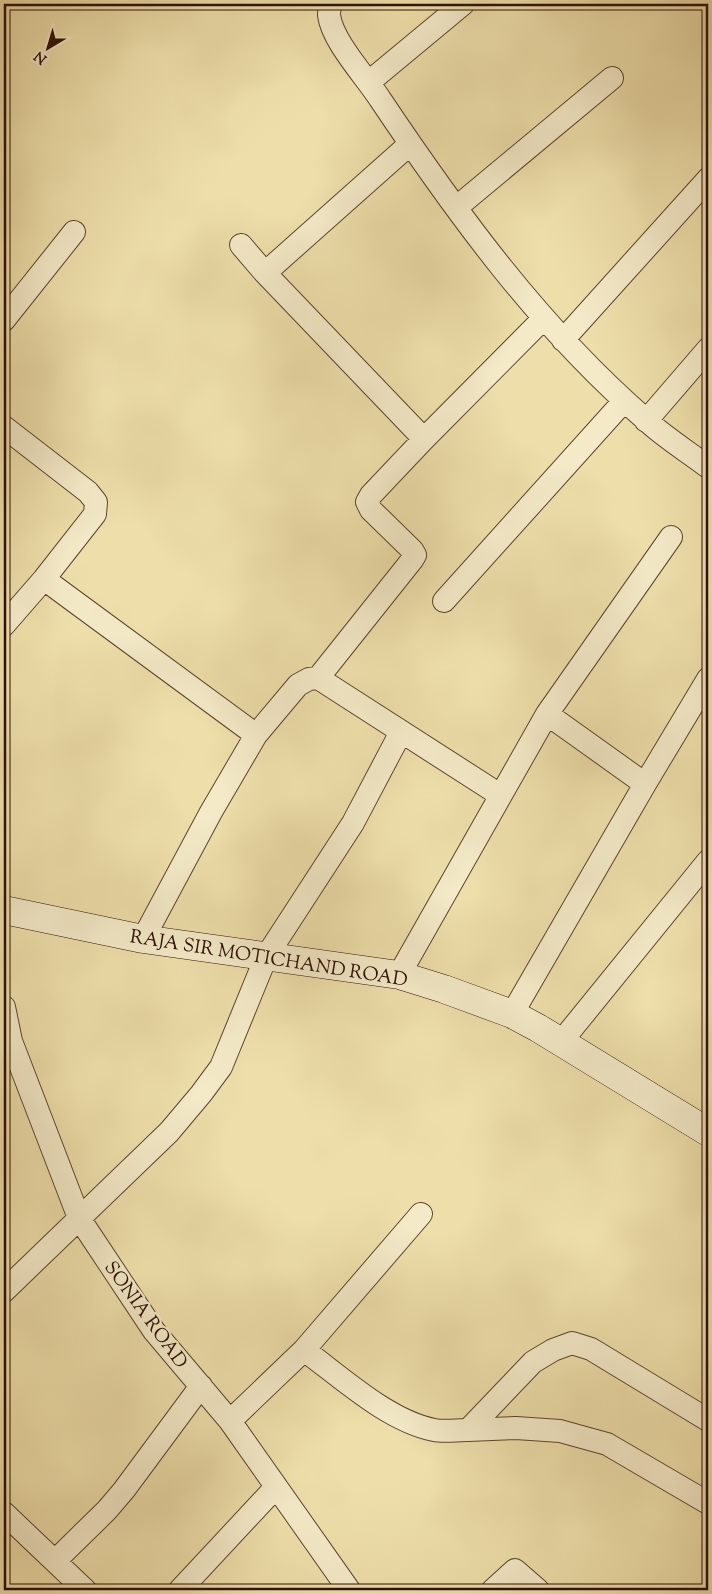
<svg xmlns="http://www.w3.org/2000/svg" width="712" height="1594" viewBox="0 0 712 1594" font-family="'Sorts Mill Goudy',serif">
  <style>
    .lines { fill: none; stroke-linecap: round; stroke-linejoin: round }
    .street-casing { stroke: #5c442e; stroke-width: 24 }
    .secondary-casing { stroke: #2c1005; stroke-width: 29 }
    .street { stroke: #f4eac8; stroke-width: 22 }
    .secondary { stroke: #f4eac8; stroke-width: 28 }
    .labels { text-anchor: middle; stroke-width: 4.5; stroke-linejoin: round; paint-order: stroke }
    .street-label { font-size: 19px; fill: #2c1005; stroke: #f4eac8 }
  </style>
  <rect width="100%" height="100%" fill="#eedfaa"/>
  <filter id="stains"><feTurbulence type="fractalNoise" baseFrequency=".004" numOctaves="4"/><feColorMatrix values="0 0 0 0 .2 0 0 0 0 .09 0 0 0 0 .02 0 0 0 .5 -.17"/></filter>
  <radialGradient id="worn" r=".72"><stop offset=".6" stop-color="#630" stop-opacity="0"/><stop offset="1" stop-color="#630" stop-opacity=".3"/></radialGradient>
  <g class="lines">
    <g class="street-casing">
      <path id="street" d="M 330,4 C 330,7 329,12 329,15 C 332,41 366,77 380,99 C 457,214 540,328 645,419 C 664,437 687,451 708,467
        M 369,82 L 463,4
        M 457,207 L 612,78
        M 241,245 L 265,273 L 424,439 L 544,318
        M 265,273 L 410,144
        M 4,320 L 74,232
        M 563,340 L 708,179
        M 646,421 L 708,349
        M 4,427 L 88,492 L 96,502 L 95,514 L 44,579 L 4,625
        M 44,579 L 256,735
        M 444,601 L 624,401
        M 318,678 L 412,560 L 415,555 L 412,550 L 371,510 L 367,502 L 371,495 L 424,439
        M 645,784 L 547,714 L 671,537
        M 143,939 L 211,812 L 256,735 L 298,685 L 309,679 L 318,678 L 500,795
        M 399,975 L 547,714
        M 4,1007 L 11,1041 L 79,1218 L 154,1331 L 230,1421 L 349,1590
        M 512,1014 L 645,784 L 708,679
        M 561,1042 L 708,861
        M 4,1291 L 169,1132 L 201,1094 L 221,1067 L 266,957 L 353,823 L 401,732
        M 304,1350 C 341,1377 388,1421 434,1430 C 444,1432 457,1430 468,1430 L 533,1362 L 553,1350 L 572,1343 L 591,1349 L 708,1420
        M 230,1421 L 304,1350 L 421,1214
        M 468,1430 L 516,1428 L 560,1431 L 607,1444 L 708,1503
        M 4,1513 L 85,1590
        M 55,1561 L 107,1510 L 124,1490 L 201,1386
        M 180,1590 L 276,1487
        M 493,1590 L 515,1570 L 538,1590"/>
    </g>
    <g class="secondary-casing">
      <path id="secondary" d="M 4,910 L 143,939 L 399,975 L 444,989 L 512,1014 L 538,1028 L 708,1132"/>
    </g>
    <use href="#street" class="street"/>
    <use href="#secondary" class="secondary"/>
  </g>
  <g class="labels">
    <g class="street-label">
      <text transform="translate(269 957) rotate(9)" y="7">RAJA SIR MOTICHAND ROAD</text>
      <text transform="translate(147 1314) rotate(54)" y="7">SONIA ROAD</text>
    </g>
  </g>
  <rect width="712" height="1594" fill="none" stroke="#eedfaa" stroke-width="20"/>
  <rect x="5" y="5" width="702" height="1584" fill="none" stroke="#2c1005" stroke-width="2.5"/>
  <rect x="10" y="10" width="692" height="1574" fill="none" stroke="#2c1005"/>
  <g transform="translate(48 48) rotate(218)" stroke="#f4eac8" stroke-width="4" paint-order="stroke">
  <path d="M0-4L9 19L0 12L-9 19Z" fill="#2c1005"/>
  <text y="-8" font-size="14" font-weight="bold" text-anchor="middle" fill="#2c1005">N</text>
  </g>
  <rect width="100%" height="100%" filter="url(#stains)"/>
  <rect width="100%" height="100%" fill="url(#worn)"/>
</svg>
